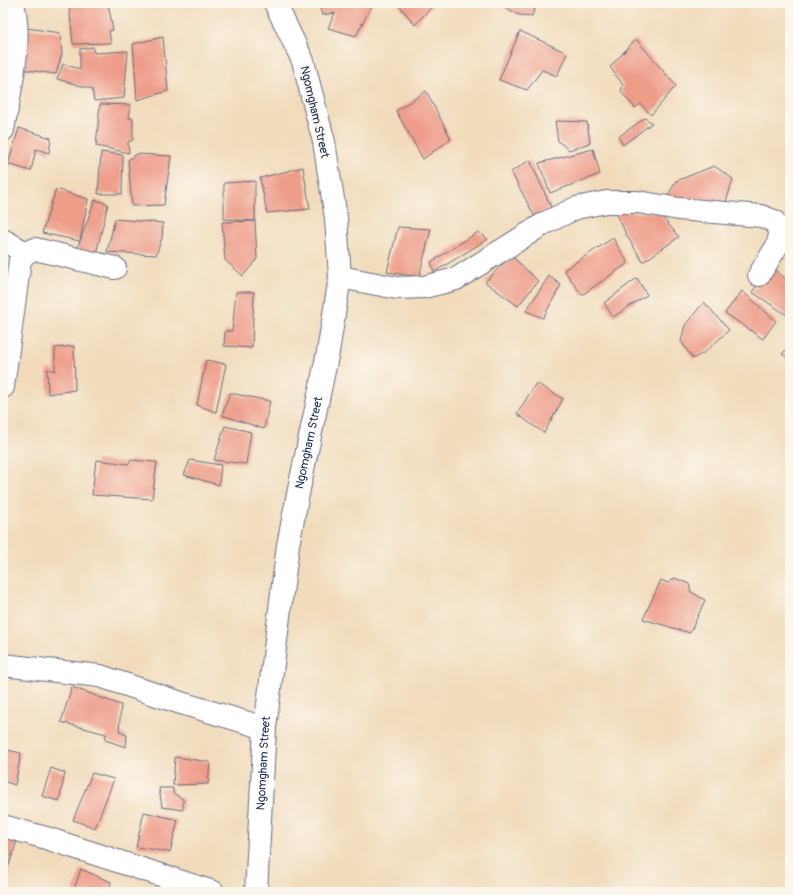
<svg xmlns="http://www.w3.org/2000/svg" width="793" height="895" viewBox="0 0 793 895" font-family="Pangolin,sans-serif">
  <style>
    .building { fill: #ee9d89 }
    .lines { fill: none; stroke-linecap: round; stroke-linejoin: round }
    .minor-casing { stroke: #666b7f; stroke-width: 24 }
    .major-casing { stroke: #666b7f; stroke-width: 24 }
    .minor { stroke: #fff; stroke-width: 22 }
    .major { stroke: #fff; stroke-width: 22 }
    .labels { text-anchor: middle; stroke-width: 4; stroke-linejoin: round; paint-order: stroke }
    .street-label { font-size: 12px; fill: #1b2f5e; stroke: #fbf7ec }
  </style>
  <rect width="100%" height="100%" fill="#fbf7ec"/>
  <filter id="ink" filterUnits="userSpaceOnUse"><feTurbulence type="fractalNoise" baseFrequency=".025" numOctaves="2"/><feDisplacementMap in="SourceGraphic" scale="8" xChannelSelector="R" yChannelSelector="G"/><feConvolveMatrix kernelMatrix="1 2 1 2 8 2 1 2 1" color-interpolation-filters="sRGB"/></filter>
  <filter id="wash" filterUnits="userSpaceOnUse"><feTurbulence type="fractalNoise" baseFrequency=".012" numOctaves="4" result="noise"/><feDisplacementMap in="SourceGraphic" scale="16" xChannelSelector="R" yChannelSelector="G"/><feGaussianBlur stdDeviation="0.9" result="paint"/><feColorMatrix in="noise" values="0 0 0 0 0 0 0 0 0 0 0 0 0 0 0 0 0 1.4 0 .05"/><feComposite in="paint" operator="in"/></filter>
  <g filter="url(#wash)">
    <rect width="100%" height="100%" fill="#f1dbbb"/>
    <g id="blocks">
      <path class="building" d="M 69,3 L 108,3 L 113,30 L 109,31 L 111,43 L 73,44 Z
        M 318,3 L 373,3 L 356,36 L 328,28 L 335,13 L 322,15 Z
        M 397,3 L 435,3 L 415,25 Z
        M 504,3 L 537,3 L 532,16 L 519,15 L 503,6 Z
        M 27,28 L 60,33 L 62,54 L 56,74 L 20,69 Z
        M 520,31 L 567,53 L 557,76 L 542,70 L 527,90 L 499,80 Z
        M 163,37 L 168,91 L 137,100 L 133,44 Z
        M 636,39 L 676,86 L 651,115 L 641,104 L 635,108 L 621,92 L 623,85 L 610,67 Z
        M 93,47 L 94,53 L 128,51 L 124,98 L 94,101 L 92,89 L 57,79 L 63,64 L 80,69 L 80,49 Z
        M 426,91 L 451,139 L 423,159 L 396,111 Z
        M 100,104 L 131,105 L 129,118 L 133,119 L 133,140 L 128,142 L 129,153 L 96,146 Z
        M 645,118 L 652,123 L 623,145 L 618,137 Z
        M 555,121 L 587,122 L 590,143 L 569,150 L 558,141 Z
        M 19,128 L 51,138 L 49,153 L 36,149 L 31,171 L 8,164 Z
        M 593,149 L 600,174 L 550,193 L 539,163 Z
        M 101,152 L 123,155 L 122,194 L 98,194 Z
        M 137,154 L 171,156 L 164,205 L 132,206 L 128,160 Z
        M 530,160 L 551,207 L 535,217 L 511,172 Z
        M 714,166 L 733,179 L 726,202 L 667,197 L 676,181 Z
        M 303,167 L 310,209 L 267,213 L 260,178 Z
        M 255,181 L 255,221 L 224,219 L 224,183 Z
        M 56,189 L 88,199 L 80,241 L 42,233 Z
        M 95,200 L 108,204 L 96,254 L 77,249 Z
        M 616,212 L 659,213 L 679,237 L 643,262 L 627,236 Z
        M 115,219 L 163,223 L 162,238 L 156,255 L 107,252 Z
        M 255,221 L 257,259 L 243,276 L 225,260 L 222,222 Z
        M 398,227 L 431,229 L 419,277 L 387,272 Z
        M 478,232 L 488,239 L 434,272 L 431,262 Z
        M 613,238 L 628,263 L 582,295 L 564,270 Z
        M 511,255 L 538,281 L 518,306 L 485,282 Z
        M 772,266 L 790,283 L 790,317 L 752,292 Z
        M 549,276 L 561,285 L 543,318 L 526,311 Z
        M 637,278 L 647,295 L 613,317 L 604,303 Z
        M 742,291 L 776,321 L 763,339 L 725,313 Z
        M 236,292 L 254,292 L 252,348 L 224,346 L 225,331 L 232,331 Z
        M 704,302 L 729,330 L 705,352 L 693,359 L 681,341 L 685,325 Z
        M 74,346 L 75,390 L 48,394 L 47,369 L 55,371 L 55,348 Z
        M 790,346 L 790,360 L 782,354 Z
        M 206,360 L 226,364 L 216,412 L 197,405 Z
        M 536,383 L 563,399 L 544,433 L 517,414 Z
        M 230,393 L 270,401 L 264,429 L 222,415 Z
        M 225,426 L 251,432 L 246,464 L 214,460 Z
        M 96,460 L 129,464 L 130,460 L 157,462 L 152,499 L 92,495 Z
        M 190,460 L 221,465 L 219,485 L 184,475 Z
        M 675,578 L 689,584 L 691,592 L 705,600 L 690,633 L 643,619 L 661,580 L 668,583 Z
        M 72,687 L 121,705 L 119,732 L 127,735 L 126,747 L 105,740 L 106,734 L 61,722 Z
        M 3,749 L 21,753 L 15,785 L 3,781 Z
        M 175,757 L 210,762 L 208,784 L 173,785 Z
        M 51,768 L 65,773 L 59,801 L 42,796 Z
        M 92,773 L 114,779 L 95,828 L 73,820 Z
        M 159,788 L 173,788 L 173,793 L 183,799 L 183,810 L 162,807 Z
        M 144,812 L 178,820 L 170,852 L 136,847 Z
        M 3,834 L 18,838 L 3,883 Z
        M 81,869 L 111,882 L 108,892 L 73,892 Z"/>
    </g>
  </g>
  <g filter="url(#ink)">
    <use href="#blocks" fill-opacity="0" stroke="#666b7f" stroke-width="1"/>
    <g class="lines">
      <g class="minor-casing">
        <path id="minor" d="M 3,130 C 10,89 23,44 13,3
          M 3,240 L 26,253
          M 340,277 L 397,288 L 424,287 L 456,279 L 545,223 L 576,208 L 606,202 L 638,202 L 679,209 L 761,216 L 774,221 L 781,232 L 777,246 L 759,275
          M 3,387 L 20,260 L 26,253 L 35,249 L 115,268
          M 3,665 L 100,676 L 181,703 L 265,728
          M 3,826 L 46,838 L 213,892"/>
      </g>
      <g class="major-casing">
        <g id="major">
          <path id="s1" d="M 256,892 L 265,728 L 288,545 L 300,484 L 328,352 L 340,277 L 336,218 L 324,142 L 303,61 L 275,3"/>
        </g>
      </g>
      <use href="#minor" class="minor"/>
      <use href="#major" class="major"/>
    </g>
  </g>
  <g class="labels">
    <g class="street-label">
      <text transform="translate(315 112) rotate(77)" y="4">Ngomgham Street</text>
      <text dy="4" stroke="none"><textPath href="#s1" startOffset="453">Ngomgham Street</textPath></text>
      <text dy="4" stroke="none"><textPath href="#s1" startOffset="129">Ngomgham Street</textPath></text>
    </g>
  </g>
  <rect width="793" height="895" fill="none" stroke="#fbf7ec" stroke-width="16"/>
</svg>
